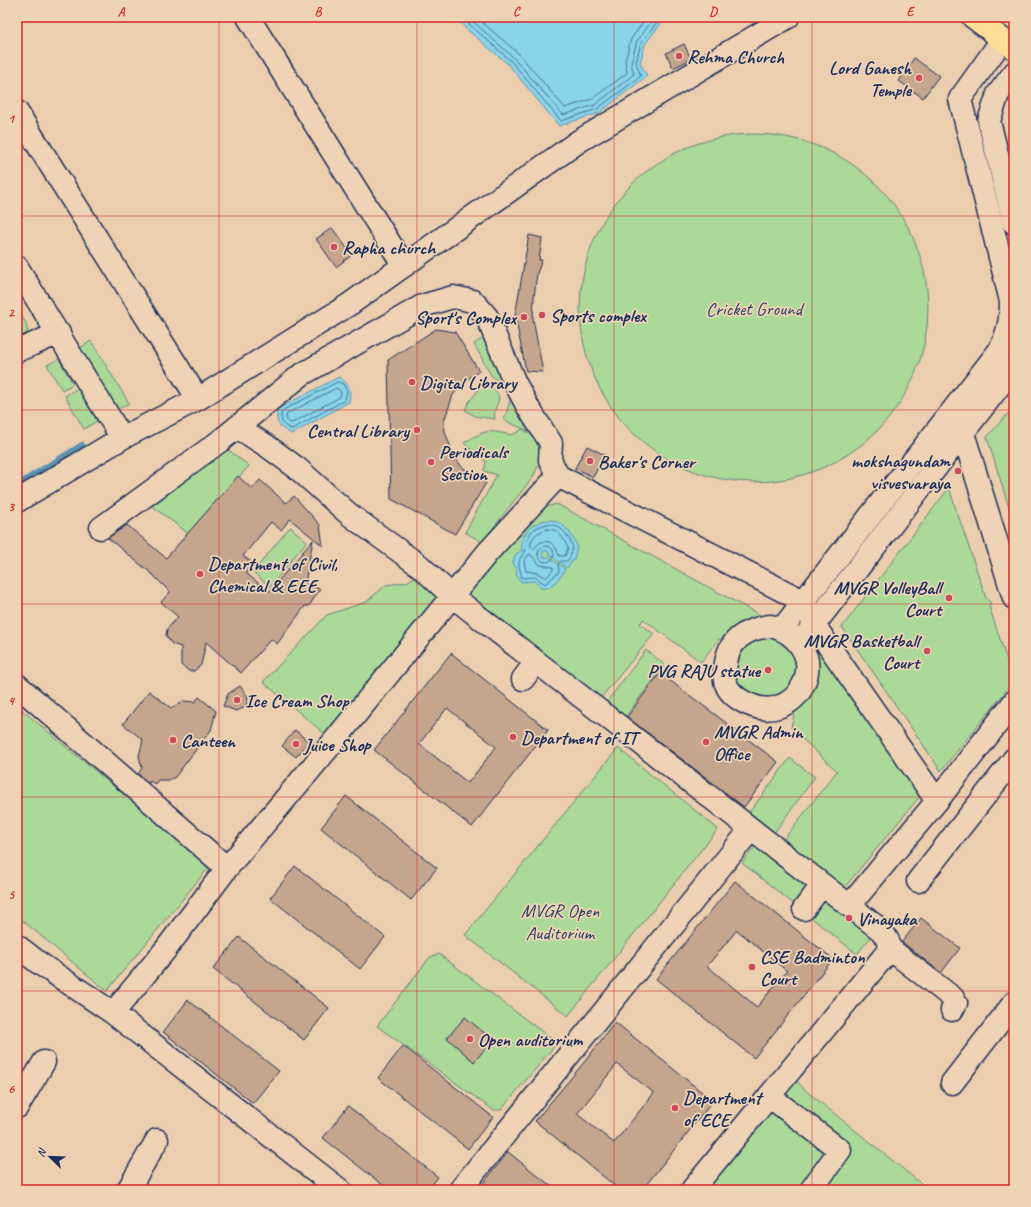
<svg xmlns="http://www.w3.org/2000/svg" width="1031" height="1207" viewBox="0 0 1031 1207" font-family="Caveat,sans-serif">
  <style>
    .green { fill: #abd998; stroke: #63847b }
    .water { fill: #88d4e8; stroke: #5c92b1 }
    .lines { fill: none; stroke-linecap: round; stroke-linejoin: round }
    .shore { stroke: #477195; stroke-width: 1 }
    .stream { stroke: #5c92b1; stroke-width: 6 }
    .building { fill: #c5a58b; stroke: #1b2f5e; fill-rule: evenodd }
    .minor-casing { stroke: #1b2f5e; stroke-width: 25 }
    .major-casing { stroke: #1b2f5e; stroke-width: 25 }
    .minor { stroke: #eed3b5; stroke-width: 22 }
    .major { stroke: #fdde96; stroke-width: 22 }
    .grid { fill: none; stroke: #d62828; stroke-width: 1; stroke-opacity: 0.55 }
    .poi-dot { fill: #d1495b; stroke: #eed3b5; stroke-width: 1.5 }
    .labels { text-anchor: middle; stroke-width: 3.5; stroke-linejoin: round; paint-order: stroke }
    .poi-label { font-size: 19px; font-weight: bold; fill: #1b2f5e; stroke: #eed3b5; text-anchor: start }
    .park-label { font-size: 19px; fill: #294064; stroke: #eed3b5 }
    .neatline { fill: none; stroke: #d62828; stroke-width: 1.5 }
    .grid-label { font-size: 13px; text-anchor: middle; font-weight: bold; fill: #d62828 }
  </style>
  <rect width="100%" height="100%" fill="#ebceae"/>
  <filter id="ink" filterUnits="userSpaceOnUse"><feTurbulence type="fractalNoise" baseFrequency=".025" numOctaves="2"/><feDisplacementMap in="SourceGraphic" scale="8" xChannelSelector="R" yChannelSelector="G"/><feConvolveMatrix kernelMatrix="1 2 1 2 8 2 1 2 1" color-interpolation-filters="sRGB"/></filter>
  <g filter="url(#ink)">
    <path class="green" d="M580 308a174 174 0 1 1 348 0a174 174 0 1 1-348 0Z
      M 17,309 L 26,323 L 28,334 L 22,344 L 17,346 Z
      M 490,334 L 530,432 L 504,420 L 510,401 L 510,395 L 505,387 L 491,375 L 474,344 Z
      M 91,341 L 129,403 L 114,412 L 77,350 Z
      M 59,359 L 73,384 L 62,390 L 47,365 Z
      M 482,385 L 488,385 C 510,400 491,403 495,419 L 475,416 L 465,410 L 469,402 Z
      M 78,388 L 97,421 L 84,429 L 65,396 Z
      M 1014,407 L 1014,524 L 987,437 Z
      M 523,429 L 538,440 L 542,457 L 533,477 L 482,542 L 465,532 L 497,475 L 484,471 L 486,462 C 480,454 470,451 464,443 C 486,429 487,430 512,435 Z
      M 227,449 L 249,466 L 189,534 L 152,506 Z
      M 949,488 L 986,598 L 991,603 L 989,606 L 1014,681 L 941,771 L 842,627 Z
      M 557,504 L 747,608 L 768,619 L 718,640 L 701,662 L 643,619 L 640,624 L 654,634 L 599,700 L 466,593 L 540,508 Z
      M 290,527 L 307,541 L 270,587 L 253,572 Z
      M 418,574 L 443,594 L 326,735 L 263,682 L 327,615 L 366,602 L 386,585 L 407,582 Z
      M 768,636 L 778,639 L 794,652 L 799,671 L 791,690 L 772,701 L 742,690 L 736,681 L 734,670 L 736,659 L 749,642 Z
      M 820,640 L 921,795 L 844,888 L 784,839 L 837,771 L 791,728 L 794,714 L 807,692 L 811,664 Z
      M 646,650 L 665,665 L 625,717 L 606,703 Z
      M 17,706 L 210,866 L 107,991 L 17,916 Z
      M 618,748 L 718,829 L 568,1016 L 465,935 Z
      M 790,758 L 815,777 L 774,833 L 748,814 Z
      M 758,842 L 874,933 L 857,954 L 742,863 Z
      M 439,954 L 557,1043 L 501,1110 L 493,1110 L 377,1026 L 430,957 Z
      M 793,1077 L 805,1090 L 929,1190 L 704,1190 Z"/>
    <path class="water" d="M 456,17 L 666,17 L 645,44 L 640,63 L 647,76 L 599,113 L 559,126 L 508,64 L 465,28 Z
      M 339,377 C 350,384 351,390 349,402 L 292,434 C 278,427 276,424 277,409 Z
      M 546,520 C 564,520 570,532 577,546 L 574,559 L 567,568 L 550,555 L 548,551 L 543,551 L 543,557 L 549,557 L 565,569 C 562,576 550,591 541,588 C 538,586 537,583 534,581 L 521,582 L 517,577 L 516,568 L 513,563 L 515,555 L 522,550 C 520,534 531,524 546,520 Z"/>
    <g class="lines">
      <path class="shore" d="M 461,17 L 511,61 L 561,121 L 597,109 L 641,76 L 636,63 L 641,43 L 661,17
        M 468,17 L 514,58 L 563,115 L 595,105 L 634,74 L 631,63 L 637,41 L 655,17
        M 476,17 L 519,54 L 565,108 L 592,99 L 627,73 L 625,61 L 631,39 L 647,17
        M 338,382 L 343,384 L 347,391 L 345,400 L 292,429 C 283,427 279,420 282,411 Z
        M 337,388 L 341,392 L 340,397 L 292,423 L 288,422 L 286,418 L 287,414 Z
        M 547,524 C 561,524 568,535 573,547 L 570,557 L 567,561 L 561,561 L 558,564 L 559,572 L 545,584 L 535,577 L 522,578 C 519,565 516,562 525,552 C 527,536 530,528 547,524 Z
        M 548,529 C 559,529 563,538 568,548 L 565,556 L 559,556 C 556,542 543,535 534,549 L 531,548 C 529,538 538,531 548,529 Z
        M538 554a8 8 0 1 1 16 0a8 8 0 1 1-16 0Z
        M 530,554 L 540,565 L 553,567 L 553,570 L 546,578 L 537,573 L 526,571 L 524,561 Z"/>
      <path class="stream" d="M 17,485 L 82,445"/>
    </g>
    <path class="building" d="M 684,44 L 691,59 L 673,68 L 666,53 Z
      M 914,58 L 939,76 L 923,98 L 899,81 Z
      M 332,228 L 352,255 L 336,267 L 316,239 Z
      M 529,235 L 542,238 L 539,260 L 542,260 L 537,273 L 534,297 L 533,319 L 543,372 L 526,371 L 515,316 Z
      M 436,329 L 455,332 L 479,371 L 464,382 L 453,395 L 444,421 L 445,432 L 454,456 L 462,467 L 486,483 L 455,534 L 391,499 L 388,360 Z
      M 587,446 L 605,455 L 593,477 L 575,468 Z
      M 238,476 L 252,489 L 260,480 L 286,503 L 294,496 L 320,525 L 323,546 L 290,519 L 281,530 L 271,522 L 243,556 L 254,564 L 246,573 L 269,592 L 313,540 L 305,583 L 320,589 L 309,606 L 305,606 L 277,644 L 271,639 L 241,673 L 206,642 L 201,665 L 194,671 L 189,671 L 181,665 L 181,647 L 172,644 L 166,636 L 167,629 L 178,617 L 161,602 L 170,592 L 152,574 L 108,538 L 127,525 L 166,558 Z
      M 451,653 L 548,730 L 472,827 L 374,750 ZM 447,708 L 496,747 L 468,783 L 419,744 Z
      M 660,673 L 778,762 L 744,807 L 627,717 Z
      M 240,686 L 248,697 L 246,707 L 236,711 L 223,706 L 228,694 Z
      M 149,691 L 171,708 L 183,701 L 195,702 L 199,697 L 216,711 L 211,730 L 175,777 L 169,780 L 158,780 L 155,784 L 150,781 L 149,783 L 138,774 L 142,768 L 139,756 L 143,740 L 123,724 Z
      M 295,730 L 309,742 L 296,757 L 282,746 Z
      M 346,796 L 437,868 L 411,900 L 321,828 Z
      M 295,866 L 385,937 L 360,969 L 270,898 Z
      M 735,881 L 833,959 L 754,1058 L 656,979 ZM 737,930 L 787,971 L 757,1007 L 707,966 Z
      M 921,918 L 960,948 L 941,973 L 902,942 Z
      M 239,937 L 329,1008 L 304,1040 L 213,969 Z
      M 188,1000 L 279,1071 L 253,1103 L 163,1032 Z
      M 465,1017 L 493,1040 L 474,1062 L 447,1038 Z
      M 615,1022 L 713,1101 L 642,1190 L 620,1190 L 535,1121 L 586,1060 ZM 617,1064 L 654,1093 L 614,1143 L 577,1114 Z
      M 403,1046 L 493,1117 L 468,1149 L 378,1078 Z
      M 348,1106 L 438,1177 L 428,1190 L 389,1190 L 323,1138 Z
      M 508,1152 L 556,1190 L 478,1190 Z"/>
    <g class="lines">
      <g class="minor-casing">
        <path id="minor" d="M 248,17 L 404,266
          M 1014,73 L 998,94 L 989,121 L 1014,223
          M 17,112 L 198,399
          M 17,267 L 122,438
          M 17,351 L 59,333
          M 237,427 L 267,446 L 297,468 L 350,515 L 420,566 L 452,596 L 882,931 L 888,941 L 890,949 L 953,998 L 956,1003 L 952,1010
          M 963,433 L 1014,598
          M 17,501 L 122,438 L 198,399 L 350,304 L 579,141 L 788,17
          M 101,528 L 220,441 L 301,375 L 422,306 L 453,297 L 473,301 L 487,317 L 515,383 L 529,409 L 551,443 L 550,460 L 558,476 L 805,602 L 814,625 L 937,801 L 850,905
          M 771,626 C 797,633 815,656 804,683 C 799,695 790,703 778,707 C 760,713 730,700 725,681 C 724,676 725,668 726,663 C 729,639 748,628 771,626 Z
          M 782,629 L 999,351 C 1008,334 1011,320 1011,301 L 960,99 L 1002,40
          M 800,643 L 1014,367
          M 523,679 L 536,662
          M 17,685 L 227,868
          M 937,801 L 1014,702
          M 918,881 L 1014,759
          M 804,909 L 822,885
          M 17,946 L 39,963 L 113,1013
          M 952,1083 L 1014,1003
          M 769,1096 L 840,1150 L 811,1190
          M 17,1107 L 44,1062
          M 128,1190 L 157,1140
          M 340,1190 L 113,1013 L 166,949 L 227,868 L 330,746 L 488,552 L 558,476
          M 460,1190 L 751,829
          M 692,1190 L 890,949"/>
      </g>
      <g class="major-casing">
        <path id="major" d="M 973,17 L 1014,48"/>
      </g>
      <use href="#minor" class="minor"/>
      <use href="#major" class="major"/>
    </g>
  </g>
  <path class="grid" d="M 219,17 L 219,1190M 417,17 L 417,1190M 614,17 L 614,1190M 812,17 L 812,1190M 17,216 L 1014,216M 17,410 L 1014,410M 17,604 L 1014,604M 17,797 L 1014,797M 17,991 L 1014,991"/>
  <g class="poi-dot">
    <circle cx="679" cy="56" r="4"/>
    <circle cx="919" cy="78" r="4"/>
    <circle cx="334" cy="247" r="4"/>
    <circle cx="542" cy="315" r="4"/>
    <circle cx="524" cy="317" r="4"/>
    <circle cx="412" cy="382" r="4"/>
    <circle cx="417" cy="430" r="4"/>
    <circle cx="590" cy="461" r="4"/>
    <circle cx="431" cy="462" r="4"/>
    <circle cx="958" cy="471" r="4"/>
    <circle cx="200" cy="574" r="4"/>
    <circle cx="949" cy="598" r="4"/>
    <circle cx="927" cy="651" r="4"/>
    <circle cx="768" cy="670" r="4"/>
    <circle cx="237" cy="700" r="4"/>
    <circle cx="513" cy="737" r="4"/>
    <circle cx="173" cy="740" r="4"/>
    <circle cx="706" cy="742" r="4"/>
    <circle cx="296" cy="744" r="4"/>
    <circle cx="849" cy="918" r="4"/>
    <circle cx="752" cy="967" r="4"/>
    <circle cx="470" cy="1039" r="4"/>
    <circle cx="675" cy="1108" r="4"/>
  </g>
  <g class="labels">
    <g class="poi-label">
      <text x="687" y="63">Rehma Church</text>
      <text x="911" y="74" text-anchor="end">Lord Ganesh<tspan x="911" dy="22">Temple</tspan></text>
      <text x="342" y="254">Rapha church</text>
      <text x="550" y="322">Sports complex</text>
      <text x="516" y="324" text-anchor="end">Sport's Complex</text>
      <text x="420" y="389">Digital Library</text>
      <text x="409" y="437" text-anchor="end">Central Library</text>
      <text x="439" y="458">Periodicals<tspan x="439" dy="22">Section</tspan></text>
      <text x="950" y="467" text-anchor="end">mokshagundam<tspan x="950" dy="22">visvesvaraya</tspan></text>
      <text x="598" y="468">Baker's Corner</text>
      <text x="208" y="570">Department of Civil,<tspan x="208" dy="22">Chemical &amp; EEE</tspan></text>
      <text x="941" y="594" text-anchor="end">MVGR VolleyBall<tspan x="941" dy="22">Court</tspan></text>
      <text x="919" y="647" text-anchor="end">MVGR Basketball<tspan x="919" dy="22">Court</tspan></text>
      <text x="760" y="677" text-anchor="end">PVG RAJU statue</text>
      <text x="245" y="707">Ice Cream Shop</text>
      <text x="714" y="738">MVGR Admin<tspan x="714" dy="22">Office</tspan></text>
      <text x="521" y="744">Department of IT</text>
      <text x="181" y="747">Canteen</text>
      <text x="304" y="751">Juice Shop</text>
      <text x="857" y="925">Vinayaka</text>
      <text x="760" y="963">CSE Badminton<tspan x="760" dy="22">Court</tspan></text>
      <text x="478" y="1046">Open auditorium</text>
      <text x="683" y="1104">Department<tspan x="683" dy="22">of ECE</tspan></text>
    </g>
    <g class="park-label">
      <text x="754" y="315">Cricket Ground</text>
      <text x="560" y="917">MVGR Open<tspan x="560" dy="22">Auditorium</tspan></text>
    </g>
  </g>
  <rect width="1031" height="1207" fill="none" stroke="#eed3b5" stroke-width="44"/>
  <g transform="translate(50 1157) rotate(293)" stroke="#eed3b5" stroke-width="3" paint-order="stroke">
  <path d="M0-3L7 15L0 10L-7 15Z" fill="#1b2f5e"/>
  <text y="-6" font-size="11" font-weight="bold" text-anchor="middle" fill="#1b2f5e">N</text>
  </g>
  <rect x="22" y="22" width="987" height="1163" class="neatline"/>
  <g class="grid-label">
    <text x="121" y="16">A</text>
    <text x="318" y="16">B</text>
    <text x="516" y="16">C</text>
    <text x="713" y="16">D</text>
    <text x="910" y="16">E</text>
    <text x="11" y="123">1</text>
    <text x="11" y="317">2</text>
    <text x="11" y="511">3</text>
    <text x="11" y="705">4</text>
    <text x="11" y="899">5</text>
    <text x="11" y="1093">6</text>
  </g>
</svg>
